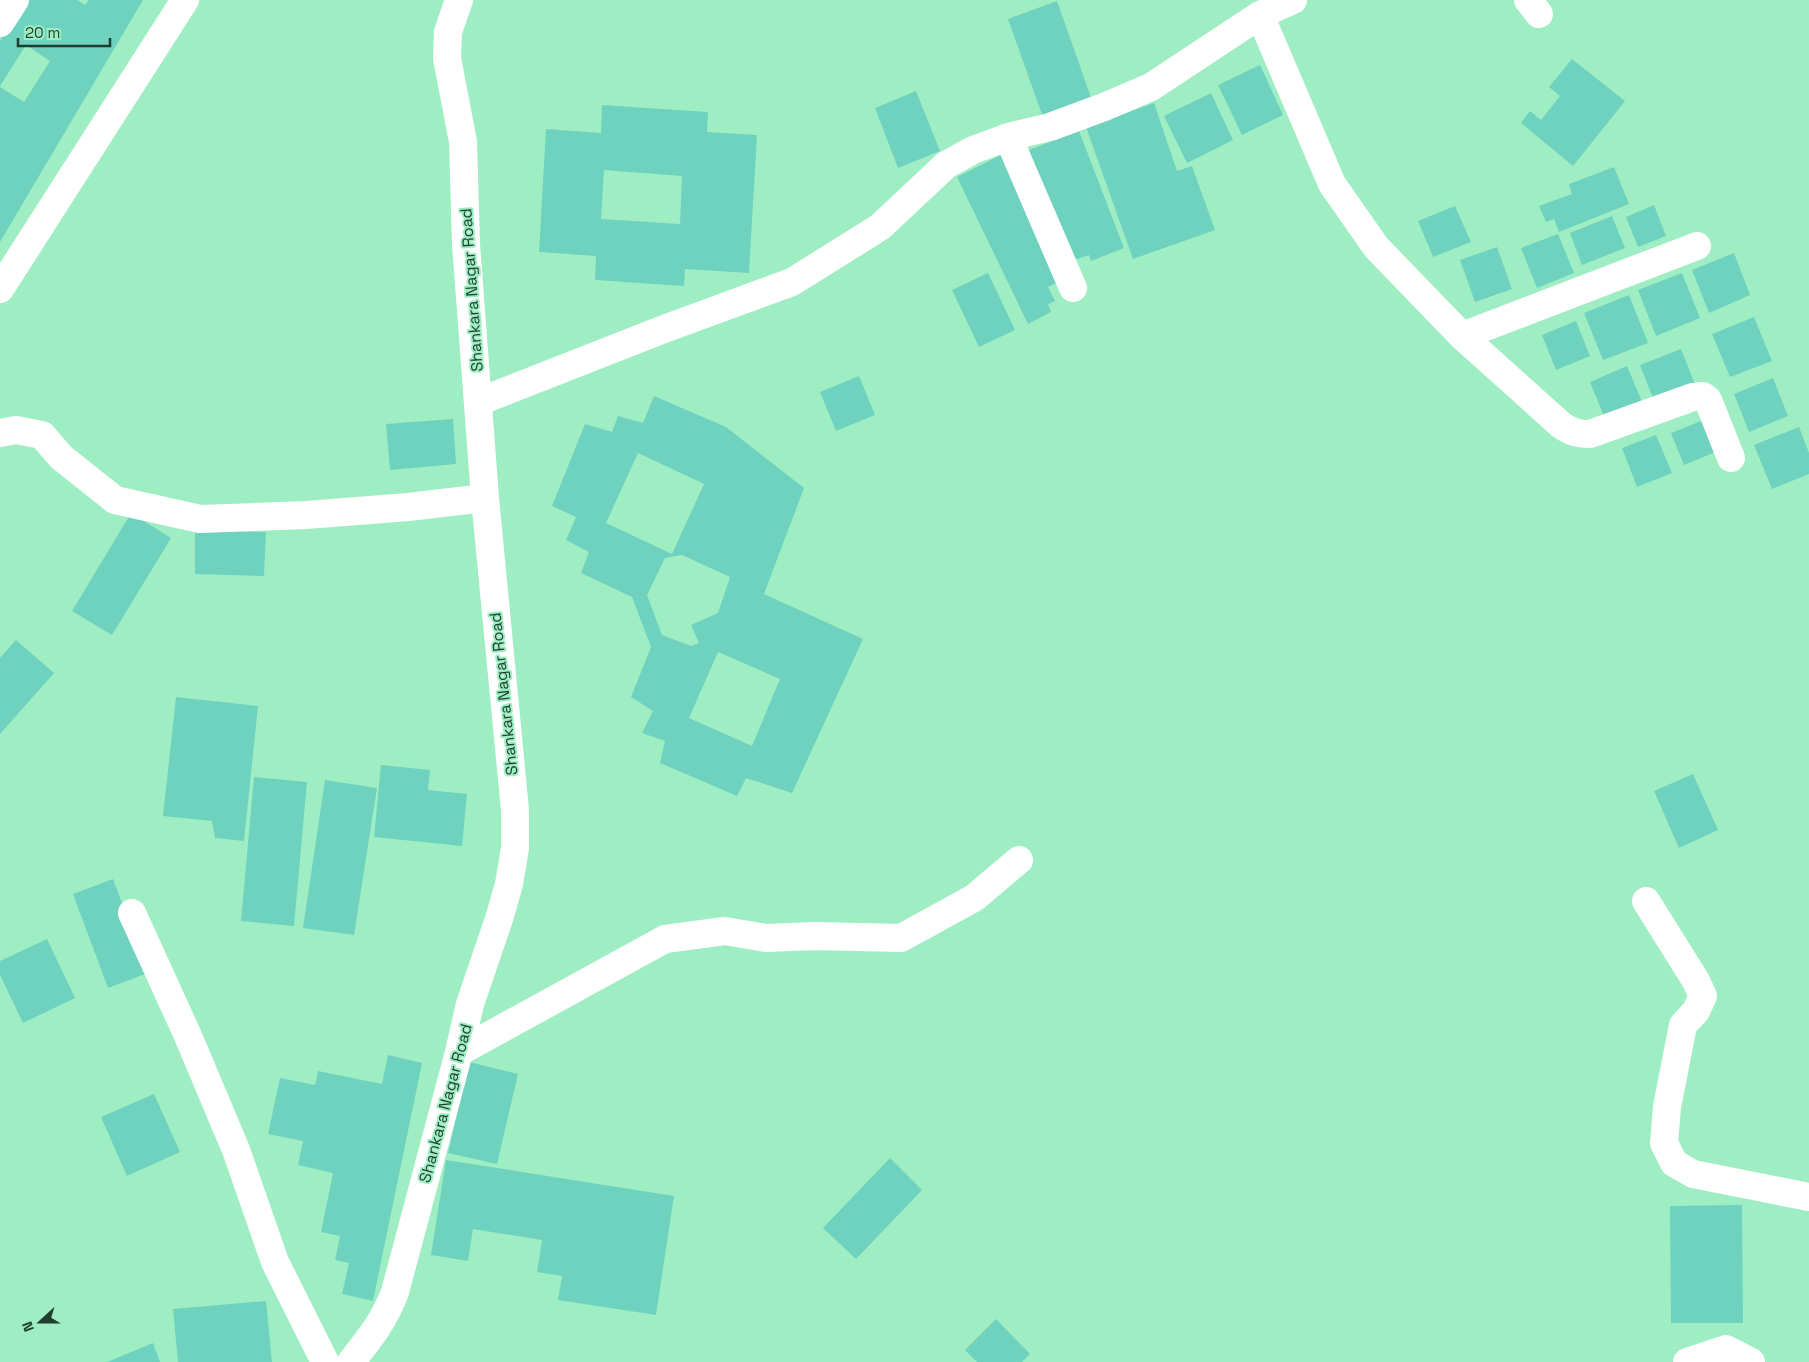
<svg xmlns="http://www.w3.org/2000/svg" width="1809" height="1362" viewBox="0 0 1809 1362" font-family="'Space Grotesk',sans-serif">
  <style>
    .building { fill: #6ed2bf; fill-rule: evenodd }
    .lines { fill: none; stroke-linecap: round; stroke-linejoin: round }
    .minor { stroke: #fff; stroke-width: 28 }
    .labels { text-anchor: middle; stroke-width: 4; stroke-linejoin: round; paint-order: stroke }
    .street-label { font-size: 16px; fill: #1e3f2e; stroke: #9feec3 }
  </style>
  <rect width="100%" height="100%" fill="#9feec3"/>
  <path class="building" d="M 25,0 L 77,0 L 85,5 L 89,0 L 143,0 L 0,242 L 0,87 L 24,102 L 50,61 L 26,45 L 0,86 L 0,41 Z
    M 1057,1 L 1094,106 L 1045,123 L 1008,19 Z
    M 1572,59 L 1625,101 L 1573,166 L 1521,123 L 1530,111 L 1541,120 L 1560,96 L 1549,87 Z
    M 1260,65 L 1283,115 L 1242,135 L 1218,85 Z
    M 916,91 L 940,151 L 898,168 L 875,108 Z
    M 1211,93 L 1233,140 L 1187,163 L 1164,116 Z
    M 1154,103 L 1177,171 L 1192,166 L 1215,230 L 1133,259 L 1086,127 Z
    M 602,105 L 708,112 L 707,132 L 757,135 L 749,273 L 685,269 L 684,286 L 595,280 L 596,256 L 539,252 L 546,129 L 601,133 ZM 604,170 L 682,176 L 680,224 L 601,219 Z
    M 1079,131 L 1124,248 L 1091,261 L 1089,255 L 1074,260 L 1055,211 L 1053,212 L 1029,150 Z
    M 1003,154 L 1063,280 L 1048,287 L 1055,301 L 1048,304 L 1051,312 L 1028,324 L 957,177 Z
    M 1614,167 L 1629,204 L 1559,232 L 1554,219 L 1546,222 L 1539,206 L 1572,194 L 1569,184 Z
    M 1654,205 L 1666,236 L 1638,247 L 1626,217 Z
    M 1455,206 L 1471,242 L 1433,257 L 1418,221 Z
    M 1612,216 L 1625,248 L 1582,265 L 1570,233 Z
    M 1558,234 L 1574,273 L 1537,288 L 1521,248 Z
    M 1497,247 L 1512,289 L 1475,302 L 1460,260 Z
    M 1734,253 L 1750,295 L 1709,313 L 1692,270 Z
    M 988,273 L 1015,330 L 979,347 L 952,290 Z
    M 1682,273 L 1700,318 L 1656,336 L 1638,290 Z
    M 1629,295 L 1648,343 L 1603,360 L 1584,313 Z
    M 1754,317 L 1772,361 L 1730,377 L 1712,334 Z
    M 1576,321 L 1590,356 L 1556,370 L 1542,335 Z
    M 1681,349 L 1696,387 L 1655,403 L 1640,365 Z
    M 1627,366 L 1643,404 L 1605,419 L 1590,382 Z
    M 859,376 L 875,415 L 836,431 L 820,392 Z
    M 1773,378 L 1788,416 L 1749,432 L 1734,394 Z
    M 654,396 L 726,427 L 804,488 L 764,594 L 863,639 L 792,793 L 746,778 L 737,796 L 660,763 L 665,741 L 642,733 L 653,711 L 631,697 L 651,647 L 632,597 L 581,573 L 589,552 L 566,540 L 576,517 L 552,506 L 585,424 L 612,432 L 618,416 L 643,423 ZM 638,453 L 704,484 L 672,554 L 606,523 ZM 682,555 L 730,577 L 718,613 L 691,625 L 699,643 L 691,646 L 662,635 L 647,595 L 665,558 ZM 718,652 L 780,679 L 752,746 L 689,718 Z
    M 453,419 L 456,464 L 390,470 L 386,424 Z
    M 1706,419 L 1718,451 L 1684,465 L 1671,433 Z
    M 1799,427 L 1809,453 L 1809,474 L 1772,489 L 1754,445 Z
    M 1656,435 L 1672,473 L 1637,487 L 1622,448 Z
    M 131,513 L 171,538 L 112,635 L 72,611 Z
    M 195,530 L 266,532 L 264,576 L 195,574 Z
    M 16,640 L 54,673 L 0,734 L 0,658 Z
    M 176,697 L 258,706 L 244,841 L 215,838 L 212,821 L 163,816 Z
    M 381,765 L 430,770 L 428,790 L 467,794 L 462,846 L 374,837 Z
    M 1693,774 L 1718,830 L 1679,848 L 1654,791 Z
    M 254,777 L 307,782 L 294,926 L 241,921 Z
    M 325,780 L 377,788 L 354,935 L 303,928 Z
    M 113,879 L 148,973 L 108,988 L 73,894 Z
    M 47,939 L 75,998 L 23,1023 L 0,975 L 0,961 Z
    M 388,1055 L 422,1063 L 373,1301 L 342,1294 L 349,1263 L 335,1260 L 340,1236 L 321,1232 L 333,1173 L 298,1165 L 303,1141 L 268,1134 L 280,1078 L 315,1085 L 318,1071 L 382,1084 Z
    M 469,1062 L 518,1074 L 497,1164 L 448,1153 Z
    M 154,1094 L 180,1152 L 127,1176 L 101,1117 Z
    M 890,1158 L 922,1190 L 856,1259 L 823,1228 Z
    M 446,1160 L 674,1196 L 656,1315 L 558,1300 L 562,1276 L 537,1272 L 542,1240 L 473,1229 L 468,1261 L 431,1255 Z
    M 1742,1205 L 1743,1323 L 1671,1323 L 1670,1206 Z
    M 266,1301 L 272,1362 L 178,1362 L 173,1309 Z
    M 996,1319 L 1030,1354 L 1022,1362 L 977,1362 L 965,1350 Z
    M 153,1343 L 160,1362 L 107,1362 Z"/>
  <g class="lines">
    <path class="minor" d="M 1528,0 L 1539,14
      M 1260,15 L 1332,184 L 1376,247 L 1462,336 L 1561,425 C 1571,432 1578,434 1590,434 L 1693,397 L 1703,396 L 1708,400 L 1731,458
      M 0,23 L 15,0
      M 1008,137 L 1073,288
      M 0,289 L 185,0
      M 1462,336 L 1697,246
      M 478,402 L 664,329 L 792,282 L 880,227 L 946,165 L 973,150 L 1008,137 L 1050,127 L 1104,107 L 1151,87 L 1260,15 L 1293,0
      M 0,433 L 16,430 L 42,435 L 61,457 L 115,500 L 200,519 L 306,515 L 408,507 L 485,498
      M 1646,901 L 1696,981 L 1703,996 L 1696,1011 L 1683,1025 L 1667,1107 L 1664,1143 L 1674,1163 L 1693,1174 L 1809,1197
      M 132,913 L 188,1036 L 236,1150 L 275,1262 L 325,1362
      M 459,1052 L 665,939 L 725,931 L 766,938 L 815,936 L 901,938 L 974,898 L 1019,860
      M 351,1362 C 370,1338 384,1321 395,1292 L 459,1052 L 470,1004 L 499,919 L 509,884 L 515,848 L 515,810 L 485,498 L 466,244 L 463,142 L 447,58 L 448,32 L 459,0
      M 1687,1362 L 1726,1349 L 1751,1362"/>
  </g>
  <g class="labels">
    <g class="street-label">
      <text transform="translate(471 290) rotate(-94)" y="6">Shankara Nagar Road</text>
      <text transform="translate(503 694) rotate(-96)" y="6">Shankara Nagar Road</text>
      <text transform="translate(445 1103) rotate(-75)" y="6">Shankara Nagar Road</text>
    </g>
  </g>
  <g transform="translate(40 1322) rotate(249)" stroke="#9feec3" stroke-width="4" paint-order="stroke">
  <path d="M0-4L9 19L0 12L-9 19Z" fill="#1e3f2e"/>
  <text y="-8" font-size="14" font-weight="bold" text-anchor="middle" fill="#1e3f2e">N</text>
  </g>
  <path d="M18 38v8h92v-8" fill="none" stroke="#1e3f2e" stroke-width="2.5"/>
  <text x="25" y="38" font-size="15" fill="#1e3f2e" stroke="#9feec3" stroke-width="4" paint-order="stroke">20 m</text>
</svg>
